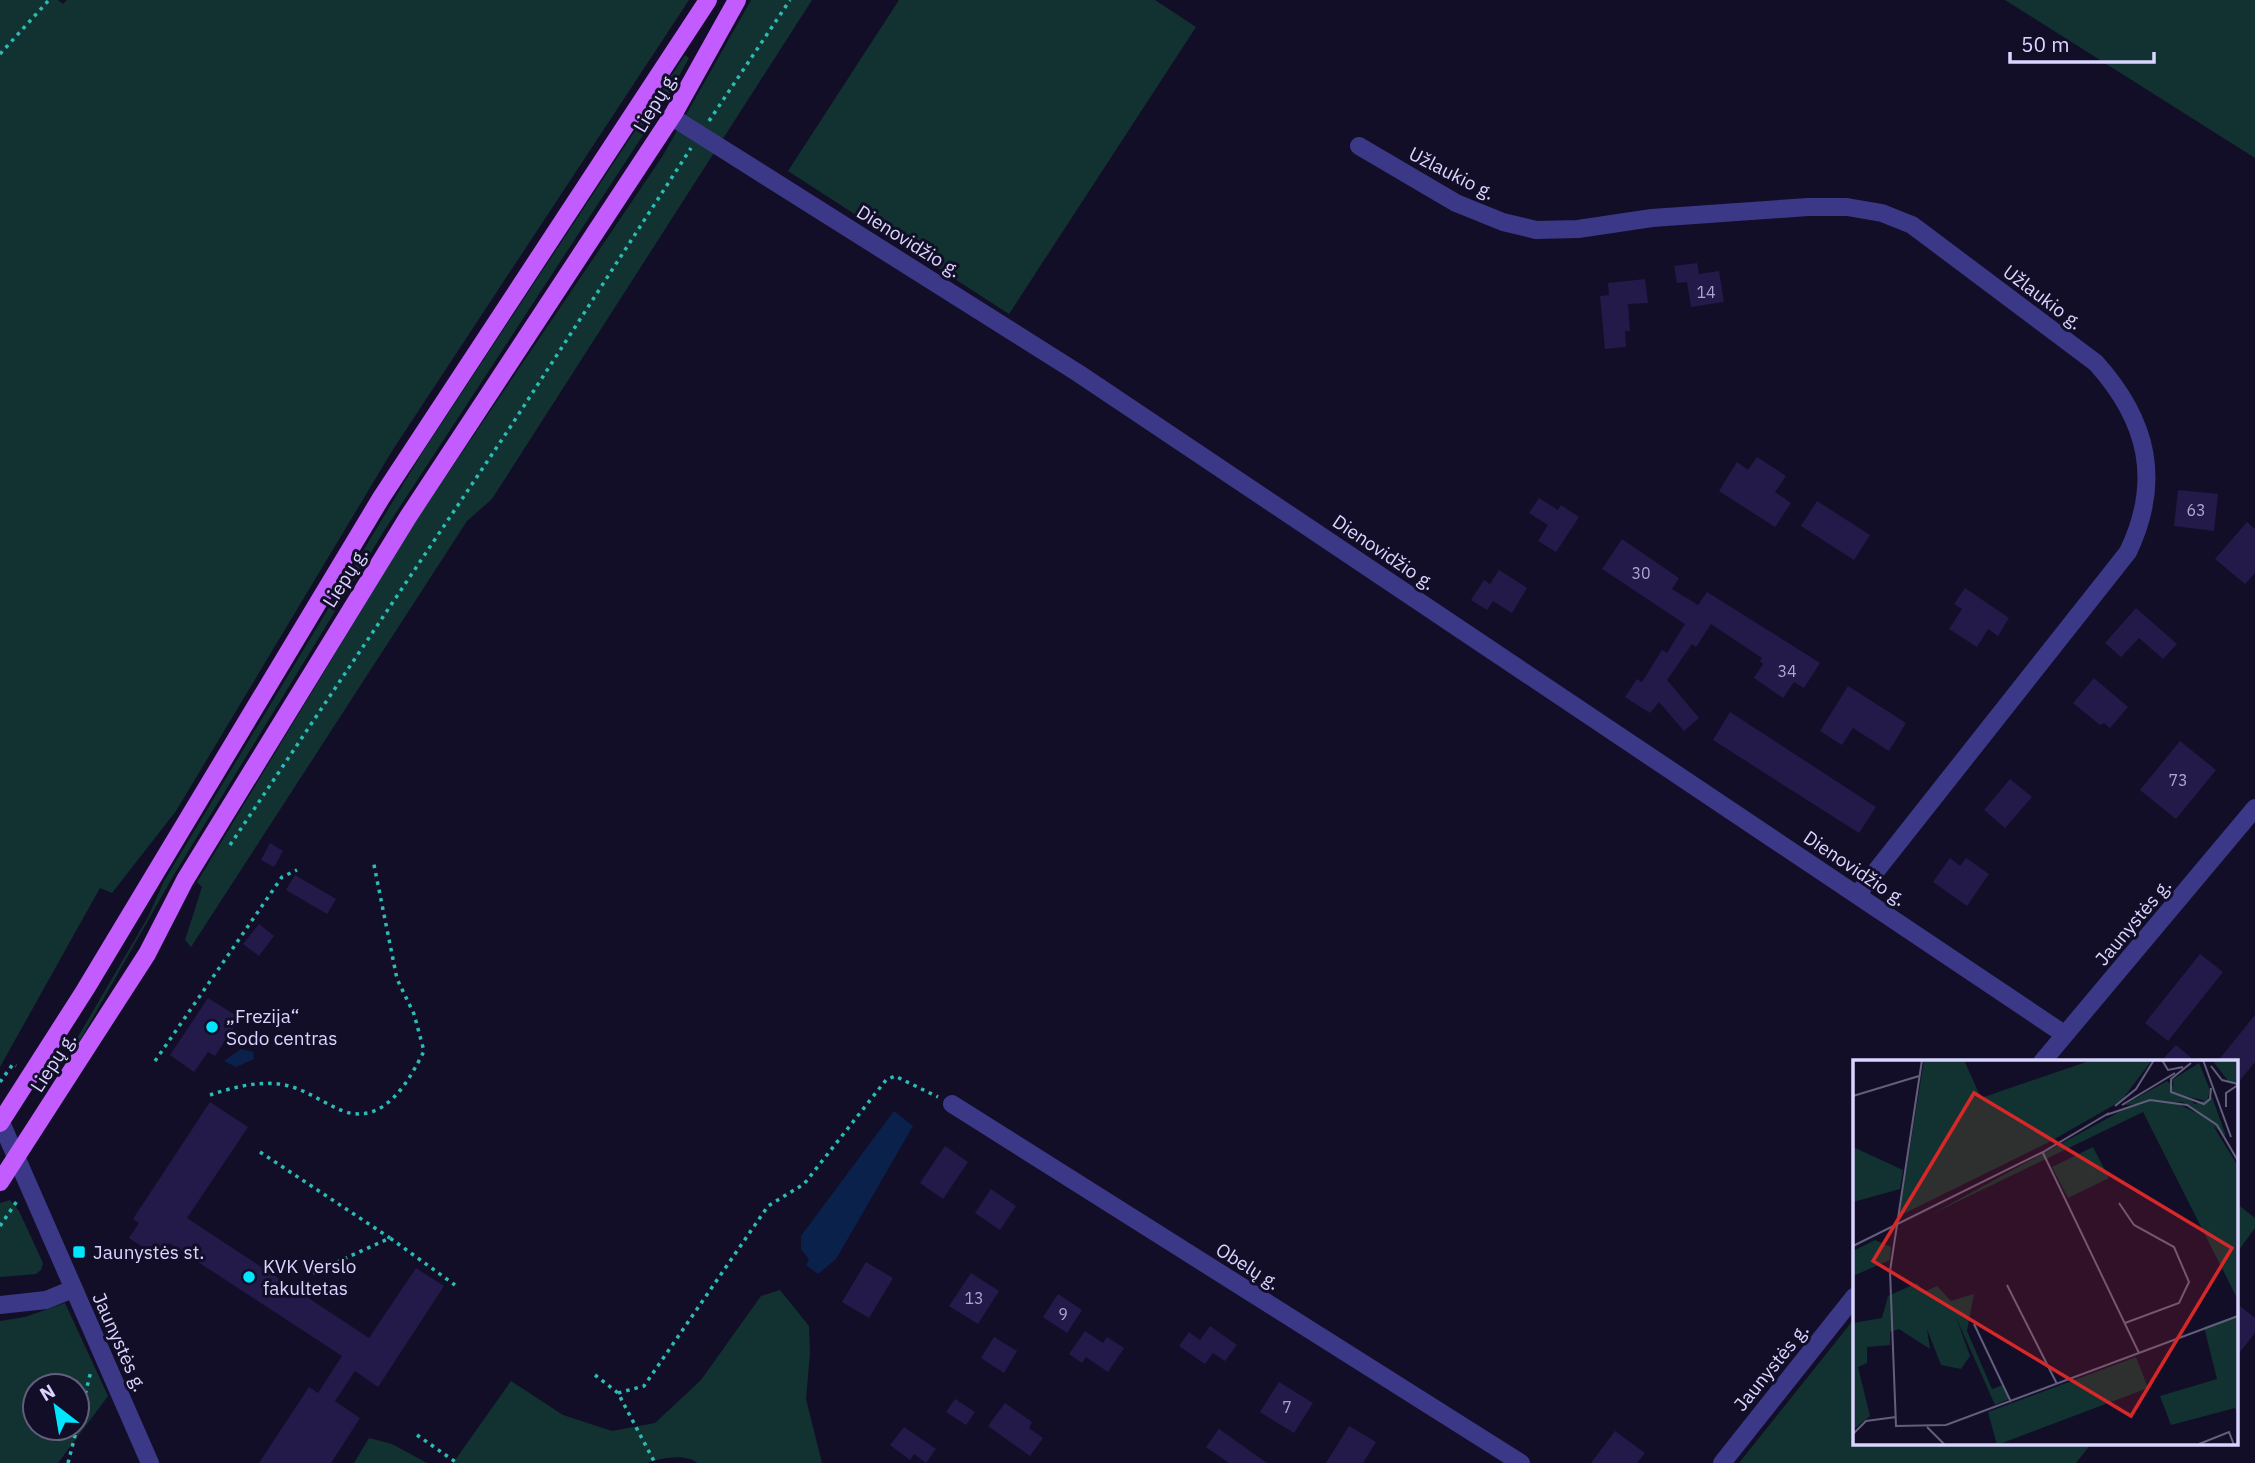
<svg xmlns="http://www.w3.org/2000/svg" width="2255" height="1463" viewBox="0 0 2255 1463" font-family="'IBM Plex Sans',sans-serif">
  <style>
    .green { fill: #113231; fill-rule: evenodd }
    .water { fill: #0a224b }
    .building { fill: #231a49 }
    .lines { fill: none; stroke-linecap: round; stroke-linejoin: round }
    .path { stroke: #2bbdb5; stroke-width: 3.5; stroke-dasharray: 3.5 5; stroke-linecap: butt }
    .minor { stroke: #3b3888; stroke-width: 18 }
    .primary { stroke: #c25cff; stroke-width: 18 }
    .poi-dot { fill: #01e5ff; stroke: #130e27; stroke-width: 2.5 }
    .labels { text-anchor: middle; stroke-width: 6; stroke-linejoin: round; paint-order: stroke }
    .number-label { font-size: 16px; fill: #aca6d2 }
    .street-label { font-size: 19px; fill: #dad5ff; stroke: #130e27 }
    .poi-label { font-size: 19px; fill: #dad5ff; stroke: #130e27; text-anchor: start }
    .inset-road { fill: none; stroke: #635e7d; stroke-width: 2 }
    .view { fill: #d62828; fill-opacity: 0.15; stroke: #d62828; stroke-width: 3.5 }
    .inset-edge { fill: none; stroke: #dad5ff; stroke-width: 3.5 }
  </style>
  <rect width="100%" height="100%" fill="#130e27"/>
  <path class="green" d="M 0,0 L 58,0 L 63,4 L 67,0 L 689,0 L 392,451 L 176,811 L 112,893 L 100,888 L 0,1067 Z
    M 751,0 L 812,0 L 492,499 L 467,521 L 191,947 L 185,940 L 202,887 L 197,882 L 413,525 L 662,157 Z
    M 899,0 L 1155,0 L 1196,27 L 1009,314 L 788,171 Z
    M 2005,0 L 2255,0 L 2255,158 Z
    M 685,55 L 689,58 L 664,103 L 384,531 L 175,873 L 75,1049 L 72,1047 L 148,917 L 164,881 L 422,453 Z
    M 10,1200 L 19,1211 L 43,1263 L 41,1270 L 36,1274 L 0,1277 L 0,1203 Z
    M 2236,1203 L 2255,1218 L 2255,1228 L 2236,1254 Z
    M 780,1290 L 809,1326 L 810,1353 L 806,1399 L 822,1463 L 698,1463 C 684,1453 662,1458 646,1463 L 453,1463 L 511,1381 L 563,1415 L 612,1431 L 655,1423 L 701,1380 L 761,1296 Z
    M 65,1303 L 108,1396 L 58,1463 L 0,1463 L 0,1321 L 25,1317 ZM 35,1386 L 77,1386 L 77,1428 L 35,1428 Z
    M 1854,1319 L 1854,1444 L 2091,1444 L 2076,1463 L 1739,1463 Z
    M 369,1438 L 392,1444 L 427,1463 L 354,1463 Z"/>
  <path class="water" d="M 241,1049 L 253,1052 L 254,1059 L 236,1067 L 224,1061 Z
    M 894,1111 L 913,1126 L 836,1259 L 818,1274 L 806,1265 L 809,1259 L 801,1249 L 801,1236 Z"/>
  <path class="building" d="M 1697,263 L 1699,274 L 1719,271 L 1724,302 L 1691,307 L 1687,282 L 1677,283 L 1674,266 Z
    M 1645,279 L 1648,303 L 1628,304 L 1630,331 L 1625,331 L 1626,347 L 1605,349 L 1600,296 L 1609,295 L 1608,283 Z
    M 1757,457 L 1786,476 L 1775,492 L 1791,503 L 1775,527 L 1719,491 L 1737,462 L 1748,470 Z
    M 2178,490 L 2218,494 L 2214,531 L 2174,526 Z
    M 1539,498 L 1558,510 L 1561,505 L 1579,517 L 1556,552 L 1538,541 L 1548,525 L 1529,513 Z
    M 1817,501 L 1870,535 L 1854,560 L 1801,526 Z
    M 2247,522 L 2255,529 L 2255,573 L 2245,584 L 2215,559 Z
    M 1622,539 L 1679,578 L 1672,589 L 1698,605 L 1707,592 L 1820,663 L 1804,688 L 1794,682 L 1783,698 L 1754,678 L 1763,664 L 1760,661 L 1762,658 L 1711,624 L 1696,647 L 1692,644 L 1667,680 L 1699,718 L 1684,731 L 1659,702 L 1650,713 L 1625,697 L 1637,679 L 1642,682 L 1662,650 L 1667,653 L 1685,624 L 1602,569 Z
    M 1499,570 L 1527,588 L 1512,613 L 1493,601 L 1487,610 L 1471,600 L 1484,580 L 1490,584 Z
    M 1965,588 L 2009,618 L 1998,636 L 1988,629 L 1977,647 L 1949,629 L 1962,609 L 1954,604 Z
    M 2136,608 L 2177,644 L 2163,659 L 2139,638 L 2121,657 L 2105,643 Z
    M 2094,678 L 2128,707 L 2110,728 L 2104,723 L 2100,725 L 2073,703 Z
    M 1848,686 L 1906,723 L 1889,751 L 1853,728 L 1842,745 L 1820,731 Z
    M 1730,712 L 1876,807 L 1859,833 L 1713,740 Z
    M 2180,741 L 2216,770 L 2176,819 L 2140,790 Z
    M 2010,779 L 2032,797 L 2005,828 L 1984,810 Z
    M 270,843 L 283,851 L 274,867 L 261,860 Z
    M 1950,858 L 1960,866 L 1966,858 L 1989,874 L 1967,906 L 1933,882 Z
    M 295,875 L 336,899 L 327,914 L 286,890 Z
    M 259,924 L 274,936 L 259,956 L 243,944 Z
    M 2200,954 L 2223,972 L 2168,1041 L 2145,1023 Z
    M 208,998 L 240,1018 L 215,1056 L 208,1052 L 194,1072 L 170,1055 Z
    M 2255,1015 L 2255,1062 L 2236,1085 L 2236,1062 L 2217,1062 Z
    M 2176,1045 L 2196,1062 L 2160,1062 Z
    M 210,1102 L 248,1127 L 187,1218 L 369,1338 L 416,1268 L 444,1286 L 378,1387 L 355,1371 L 335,1401 L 360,1418 L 331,1463 L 259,1463 L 309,1387 L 318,1393 L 342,1356 L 169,1243 L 159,1258 L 129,1238 L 139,1223 L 133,1219 Z
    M 945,1146 L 968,1162 L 943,1199 L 920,1183 Z
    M 991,1189 L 1016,1206 L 1000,1230 L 975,1213 Z
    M 866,1262 L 893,1278 L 869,1318 L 842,1302 Z
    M 971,1273 L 999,1291 L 978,1324 L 949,1306 Z
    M 1058,1294 L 1082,1310 L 1067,1333 L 1043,1317 Z
    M 2236,1303 L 2255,1318 L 2255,1333 L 2236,1357 Z
    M 1210,1326 L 1237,1345 L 1225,1361 L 1213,1353 L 1205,1364 L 1179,1346 L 1189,1332 L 1200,1340 Z
    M 1085,1331 L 1103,1343 L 1107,1337 L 1124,1348 L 1108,1372 L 1086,1357 L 1082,1363 L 1069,1354 Z
    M 994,1337 L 1017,1351 L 1004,1373 L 981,1358 Z
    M 1279,1382 L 1313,1403 L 1294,1433 L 1260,1412 Z
    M 955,1399 L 975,1412 L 966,1425 L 946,1412 Z
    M 1005,1403 L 1032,1422 L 1029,1428 L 1043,1438 L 1030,1456 L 988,1426 Z
    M 1349,1426 L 1376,1442 L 1363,1463 L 1326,1463 Z
    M 904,1427 L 936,1449 L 926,1463 L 914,1454 L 910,1460 L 890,1445 Z
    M 1219,1429 L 1267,1463 L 1229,1463 L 1206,1447 Z
    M 1615,1431 L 1645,1453 L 1637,1463 L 1591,1463 Z"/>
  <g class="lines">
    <path class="path" d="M 0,54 L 49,0
      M 709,121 L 790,0
      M 230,845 L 509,429 L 691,148
      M 155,1061 L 282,877 L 297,870
      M 0,1082 L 13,1064 L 16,1066
      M 210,1095 C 234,1087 264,1079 289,1086 C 308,1091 325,1104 343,1111 C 384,1126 409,1081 424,1051 L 414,1014 L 397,979 L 373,860
      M 260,1152 L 390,1238
      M 0,1226 L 17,1201
      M 313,1273 L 390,1238 L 455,1285
      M 595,1375 L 618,1393 L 655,1463
      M 618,1393 L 644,1386 L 768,1206 L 804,1184 L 886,1080 L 895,1076 L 938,1097
      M 77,1427 L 91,1371
      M 417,1435 L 457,1463
      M 68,1463 L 77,1428"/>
    <path class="minor" d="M 672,117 L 1078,373 L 2064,1034
      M 1359,146 L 1456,203 L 1503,222 L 1536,230 L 1578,229 L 1652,218 L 1808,207 L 1847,207 L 1882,213 L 1912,225 L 2096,363 C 2148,421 2162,481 2128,552 L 1857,895
      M 2042,1062 L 2255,808
      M 952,1104 L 1521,1463
      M 0,1120 L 150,1463
      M 0,1305 L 46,1300 L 73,1289
      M 1722,1463 L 1854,1297"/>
    <path class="primary" d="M 0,1123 L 85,990 L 381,498 L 708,0
      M 0,1182 L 147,954 L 185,880 L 408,517 L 674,113 L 737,0"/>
  </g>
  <g class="poi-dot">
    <circle cx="212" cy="1027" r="7"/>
    <rect x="72" y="1245" width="14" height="14" rx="3.5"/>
    <circle cx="249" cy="1277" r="7"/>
  </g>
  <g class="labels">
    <g class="number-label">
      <text x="1706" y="298">14</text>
      <text x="2196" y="516">63</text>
      <text x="1641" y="579">30</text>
      <text x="1787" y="677">34</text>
      <text x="2178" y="786">73</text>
      <text x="974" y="1304">13</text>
      <text x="1063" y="1320">9</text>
      <text x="1287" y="1413">7</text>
    </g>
    <g class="street-label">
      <text transform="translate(655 102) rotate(-59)" y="7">Liepų g.</text>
      <text transform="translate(1452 173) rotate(27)" y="7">Užlaukio g.</text>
      <text transform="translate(909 241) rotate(32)" y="7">Dienovidžio g.</text>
      <text transform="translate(2043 297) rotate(37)" y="7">Užlaukio g.</text>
      <text transform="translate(1384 552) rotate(34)" y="7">Dienovidžio g.</text>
      <text transform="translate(345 577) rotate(-58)" y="7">Liepų g.</text>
      <text transform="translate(1855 868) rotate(34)" y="7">Dienovidžio g.</text>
      <text transform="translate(2133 922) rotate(-50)" y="7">Jaunystės g.</text>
      <text transform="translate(53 1062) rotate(-57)" y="7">Liepų g.</text>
      <text transform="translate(1248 1266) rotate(32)" y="7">Obelų g.</text>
      <text transform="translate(120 1342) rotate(66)" y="7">Jaunystės g.</text>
      <text transform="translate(1771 1367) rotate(-51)" y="7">Jaunystės g.</text>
    </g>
    <g class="poi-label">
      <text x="226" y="1023">„Frezija“<tspan x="226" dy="22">Sodo centras</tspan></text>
      <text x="93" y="1259">Jaunystės st.</text>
      <text x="263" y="1273">KVK Verslo<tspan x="263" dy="22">fakultetas</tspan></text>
    </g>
  </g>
  <g transform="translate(1853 1060)">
    <rect width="385" height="385" fill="#130e27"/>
    <path d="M 71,0 L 111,0 L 128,38 L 239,0 L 299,0 L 268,41 L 198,81 L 46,156 ZM 359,0 L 385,0 L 385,22 L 376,22 ZM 346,3 L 357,30 L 354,41 L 323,34 L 319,20 ZM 314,21 L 342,44 L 359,37 L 373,76 L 330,42 L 271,45 ZM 321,42 L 356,59 L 385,106 L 385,240 L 290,52 L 77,155 L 279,45 ZM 0,87 L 50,110 L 47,129 L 0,142 ZM 240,87 L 256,118 L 215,138 L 199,107 ZM 22,180 L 38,187 L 37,200 L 0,216 L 0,191 ZM 64,223 L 71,232 L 84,226 L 98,241 L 121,234 L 114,271 L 139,329 L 150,325 L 156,339 L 142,345 L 103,257 L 117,296 L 108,309 L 88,305 L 74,269 L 77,289 L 46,269 L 37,272 L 37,285 L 14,287 L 14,303 L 5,307 L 17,356 L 2,368 L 0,263 L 29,258 L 35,236 ZM 385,255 L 385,356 L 382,348 L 318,365 L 307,336 L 364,319 L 351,267 ZM 283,297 L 295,328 L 144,385 L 135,352 Z" fill="#113231"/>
    <path class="inset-road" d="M 69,0 L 37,211 L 43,366 L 93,365 L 385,256M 309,0 L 315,10 L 330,7M 350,0 L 378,77M 338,3 L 318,19 L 318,32 L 351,44 L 357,39 L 358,28M 358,6 L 369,20 L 385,24M 0,36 L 66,16M 269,45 L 322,13M 262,46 L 283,29 L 301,0M 373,47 L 373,33 L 385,25M 253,55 L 297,40 L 334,45 L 364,65 L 385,101M 190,93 L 286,293M 266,143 L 281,165 L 321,187 L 336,222 L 326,243 L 272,263M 0,186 L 190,92 L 256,53M 154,225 L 204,324M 121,264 L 158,342M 74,367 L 92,385M 0,374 L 13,361 L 43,357M 346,384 L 376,372 L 381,385"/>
    <path class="view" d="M 121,33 L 379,188 L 278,356 L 20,201 Z"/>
    <rect width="385" height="385" class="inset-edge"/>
  </g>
  <g transform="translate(56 1407) rotate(329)"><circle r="33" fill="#130e27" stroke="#635e7d" stroke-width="2"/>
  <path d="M0-5L12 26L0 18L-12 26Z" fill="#01e5ff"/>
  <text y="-10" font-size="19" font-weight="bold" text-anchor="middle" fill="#dad5ff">N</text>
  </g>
  <path d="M2010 52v10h144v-10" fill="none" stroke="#dad5ff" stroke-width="3.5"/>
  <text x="2021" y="52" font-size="21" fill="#dad5ff" stroke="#130e27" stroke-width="5" paint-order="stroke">50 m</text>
</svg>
